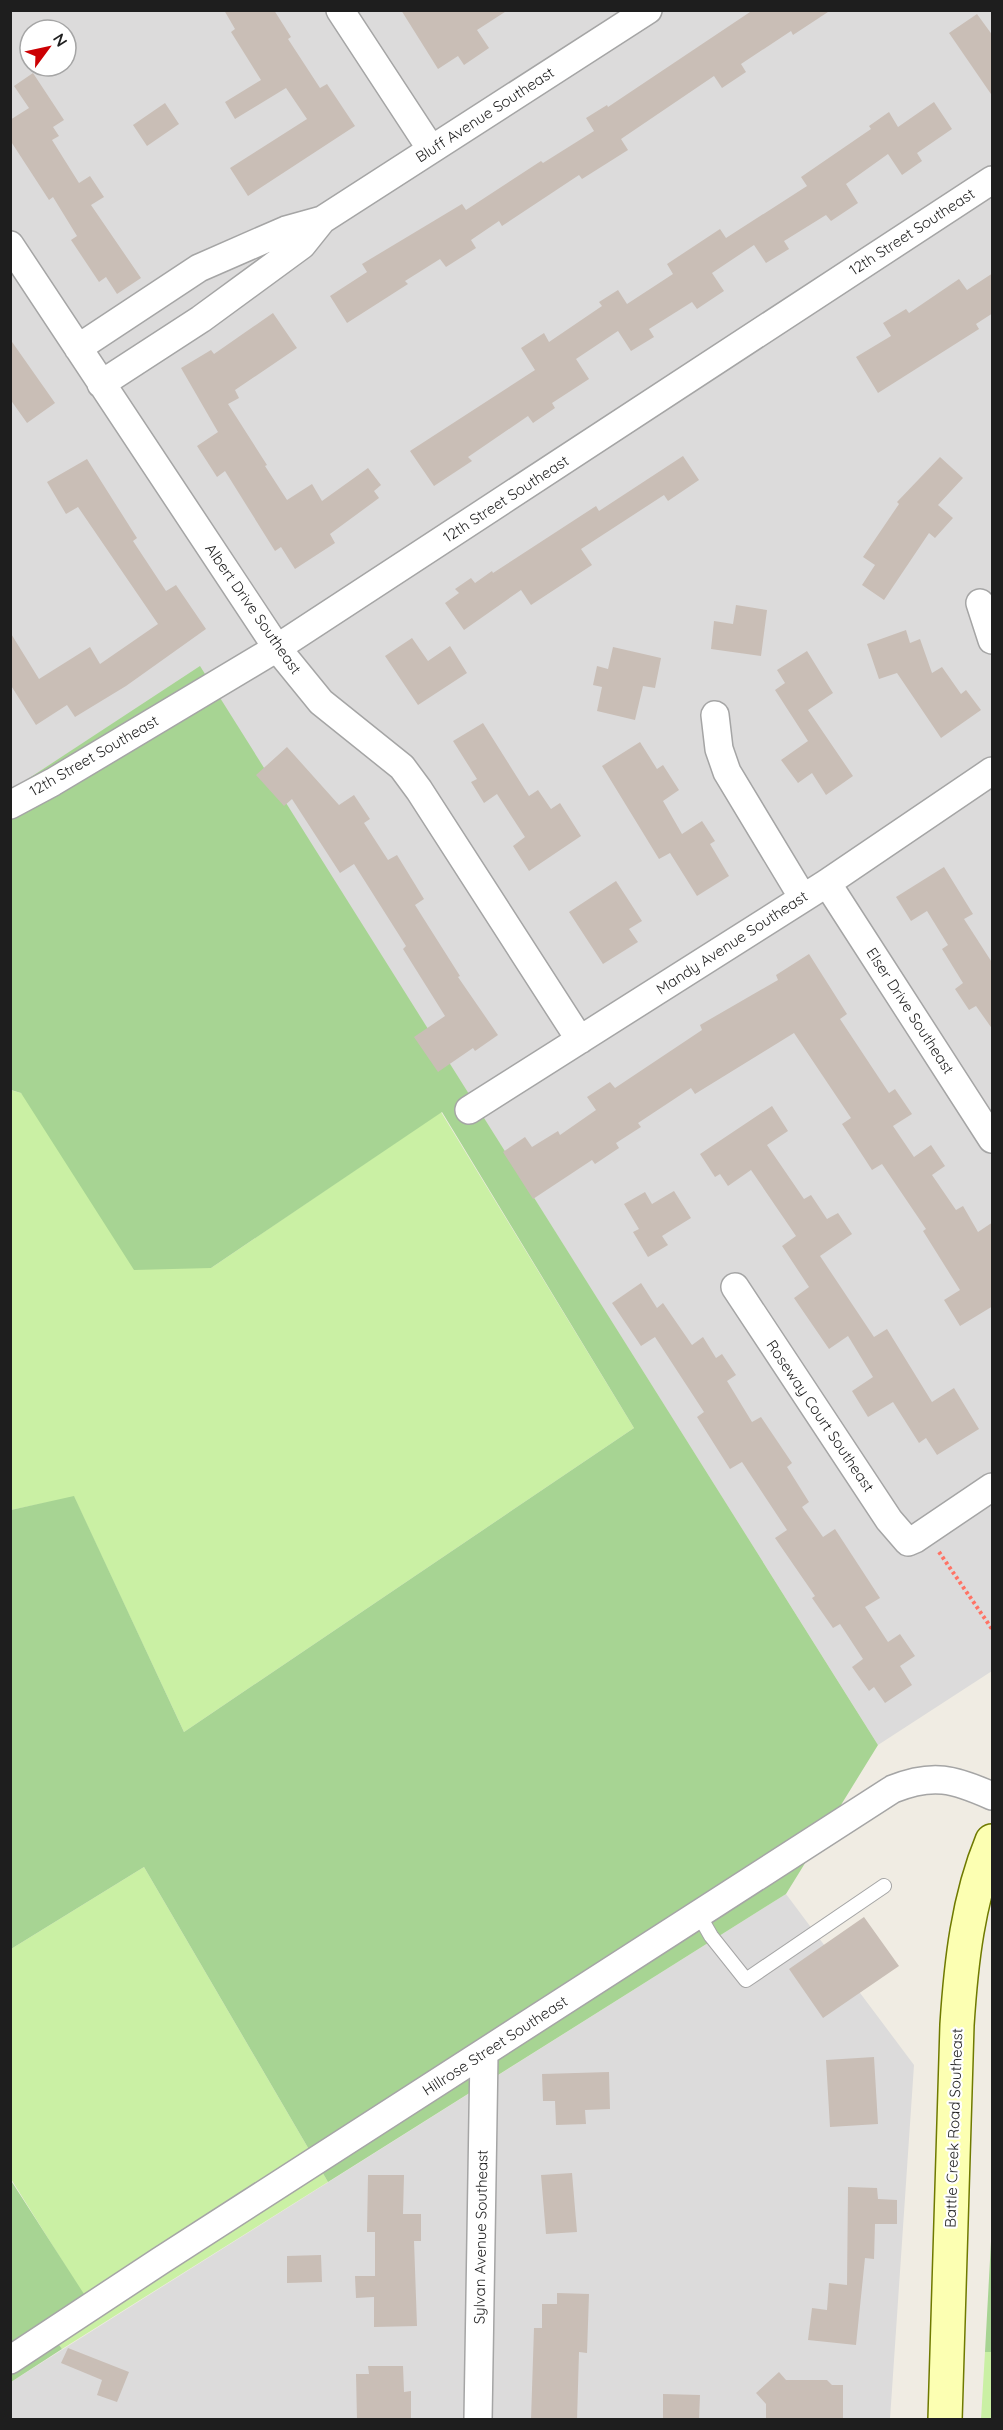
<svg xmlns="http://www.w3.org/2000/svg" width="1003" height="2430" viewBox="0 0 1003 2430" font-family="Quicksand,sans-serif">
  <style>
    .residential { fill: #dcdbdb; fill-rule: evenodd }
    .grass { fill: #caf0a4 }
    .forest { fill: #a7d493 }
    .building { fill: #c9beb6 }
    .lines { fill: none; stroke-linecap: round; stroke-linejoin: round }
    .lane-casing { stroke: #a5a5a5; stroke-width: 16 }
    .street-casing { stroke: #a5a5a5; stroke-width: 30 }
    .secondary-casing { stroke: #6f7a00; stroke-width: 36 }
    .path { stroke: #ff7365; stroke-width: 4; stroke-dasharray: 3 3; stroke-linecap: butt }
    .lane { stroke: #fff; stroke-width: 14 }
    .street { stroke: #fff; stroke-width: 27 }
    .secondary { stroke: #fcffb2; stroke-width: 33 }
    .labels { text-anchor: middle; stroke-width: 4.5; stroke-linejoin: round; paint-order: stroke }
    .street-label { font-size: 15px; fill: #1e1e1e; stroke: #fff }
  </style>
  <rect width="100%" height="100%" fill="#f0ece3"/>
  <path class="residential" d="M 11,11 L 992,11 L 992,1671 L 878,1745 L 200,667 L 11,790 ZM 30,30 L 66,30 L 66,66 L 30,66 Z
    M 786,1894 L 914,2065 L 890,2419 L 11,2420 L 11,2382 Z"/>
  <path class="grass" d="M 10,1090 L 21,1093 L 211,1268 L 441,1112 L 634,1428 L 184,1732 L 74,1497 L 11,1510 Z
    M 144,1867 L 328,2182 L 62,2349 L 44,2323 L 83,2294 L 11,2179 L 11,1949 Z
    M 985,2352 L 992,2352 L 992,2419 L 981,2419 Z"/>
  <path class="forest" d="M 200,666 L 878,1745 L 786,1894 L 328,2182 L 144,1867 L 11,1949 L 11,1510 L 74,1496 L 184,1732 L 634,1428 L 442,1112 L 211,1268 L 134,1270 L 21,1093 L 11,1090 L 11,790 Z
    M 10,2179 L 84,2294 L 44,2323 L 62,2349 L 11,2382 Z
    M 992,2223 L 992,2352 L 985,2352 Z"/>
  <path class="building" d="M 224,10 L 274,10 L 291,37 L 288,39 L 320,88 L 327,84 L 355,126 L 248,196 L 230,168 L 307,119 L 286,88 L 235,119 L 225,102 L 261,80 L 231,32 L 235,29 Z
    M 401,10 L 508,10 L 477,30 L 489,48 L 464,65 L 458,56 L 438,69 Z
    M 753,10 L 831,10 L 793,35 L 791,31 L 741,64 L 746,72 L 722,88 L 714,76 L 621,139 L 628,150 L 582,179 L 579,175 L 502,226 L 499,221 L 471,240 L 476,248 L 446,267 L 440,259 L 405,281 L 408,284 L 347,323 L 330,296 L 367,272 L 362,264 L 462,204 L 466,210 L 541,161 L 543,163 L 594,131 L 586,118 L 607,105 L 608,107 Z
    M 977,14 L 993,36 L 993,97 L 949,33 Z
    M 33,73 L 64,120 L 53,127 L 59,136 L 52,140 L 79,183 L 90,176 L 104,197 L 91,205 L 141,278 L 117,294 L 106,277 L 99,282 L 71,240 L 77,236 L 53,197 L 49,200 L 10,140 L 10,120 L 29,108 L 14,86 Z
    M 934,102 L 952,129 L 917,153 L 922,161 L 902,175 L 888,154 L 846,184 L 858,203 L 831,221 L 826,215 L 784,241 L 789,249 L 766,263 L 754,245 L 712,273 L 724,291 L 697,309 L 692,302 L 649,329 L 654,337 L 631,351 L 618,331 L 576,359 L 589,379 L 552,403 L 555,408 L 533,423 L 528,416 L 468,457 L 472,461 L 434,486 L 410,451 L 535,370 L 521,348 L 544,333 L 549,342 L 602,306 L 599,302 L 618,290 L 627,304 L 673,274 L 667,264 L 720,229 L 726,238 L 807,186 L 801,177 L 871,129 L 869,126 L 889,112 L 898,127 Z
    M 165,103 L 179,124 L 147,146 L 133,125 Z
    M 993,273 L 993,313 L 976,324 L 979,329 L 878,393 L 856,357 L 891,336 L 883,323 L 906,309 L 909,313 L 959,279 L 967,290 Z
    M 273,313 L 297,348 L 235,390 L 239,398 L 228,404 L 267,465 L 265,466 L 287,500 L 312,484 L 322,501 L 368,468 L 381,485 L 374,491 L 379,498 L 330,534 L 335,543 L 295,569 L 281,547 L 275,551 L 225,471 L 217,477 L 197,446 L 218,432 L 181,368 L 211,350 L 214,354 Z
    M 10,339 L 55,403 L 27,423 L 10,399 Z
    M 683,456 L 699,480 L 668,501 L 664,495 L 581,549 L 592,565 L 531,605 L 521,590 L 464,630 L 445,603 L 459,593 L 455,589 L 471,578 L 475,583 L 492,571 L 493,573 L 596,506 L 599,511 Z
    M 940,457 L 963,478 L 938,505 L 953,518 L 935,538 L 929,533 L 884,600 L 862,585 L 875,565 L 863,557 L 899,504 L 897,502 Z
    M 87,459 L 137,538 L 133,541 L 166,591 L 176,585 L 206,629 L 126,686 L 75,717 L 67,705 L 36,725 L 10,684 L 10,632 L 39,679 L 90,647 L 100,664 L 158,624 L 78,507 L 66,514 L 47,482 Z
    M 736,605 L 767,610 L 761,656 L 711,649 L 714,621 L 733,624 Z
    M 906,630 L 910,643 L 920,639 L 932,673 L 942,667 L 961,694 L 966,690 L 981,710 L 941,738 L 897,673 L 879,679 L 867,644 Z
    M 412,638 L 428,661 L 450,646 L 467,673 L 418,705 L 385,656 Z
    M 613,647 L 661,658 L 655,688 L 643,686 L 635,720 L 597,711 L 602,687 L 593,685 L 597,666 L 608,669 Z
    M 807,651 L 833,693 L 808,710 L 853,776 L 826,795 L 812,773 L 798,783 L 781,760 L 808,741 L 775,690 L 785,683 L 777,670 Z
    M 483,723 L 529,796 L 538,790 L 551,809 L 560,803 L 581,836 L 529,871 L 513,846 L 525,837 L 497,794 L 484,803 L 471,782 L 477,779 L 453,741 Z
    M 640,742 L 657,769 L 663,765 L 679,790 L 663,801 L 682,834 L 702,821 L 715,841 L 710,844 L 729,876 L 697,896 L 670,853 L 659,859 L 602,766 Z
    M 287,747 L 339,805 L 354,795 L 370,819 L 364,823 L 388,860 L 397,855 L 424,899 L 415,905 L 460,976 L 458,977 L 498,1035 L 475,1051 L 473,1048 L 438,1072 L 414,1037 L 445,1016 L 403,949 L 406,946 L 354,864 L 340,873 L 292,799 L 284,806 L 256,775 Z
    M 944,867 L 973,914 L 964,919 L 993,964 L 993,1030 L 976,1006 L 969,1010 L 955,989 L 963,983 L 942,949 L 948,945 L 927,911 L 911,921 L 896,897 Z
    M 616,881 L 642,921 L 629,929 L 638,942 L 603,964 L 569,912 Z
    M 809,954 L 847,1014 L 840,1019 L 889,1093 L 895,1089 L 912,1114 L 893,1126 L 914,1157 L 931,1145 L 945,1166 L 932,1175 L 956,1210 L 963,1206 L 978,1232 L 993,1222 L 993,1306 L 960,1326 L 944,1300 L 960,1290 L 923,1231 L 926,1229 L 882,1164 L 872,1170 L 842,1124 L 851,1118 L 794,1033 L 695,1094 L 691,1088 L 638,1123 L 641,1127 L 616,1143 L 619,1148 L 595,1164 L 592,1160 L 533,1199 L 503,1152 L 525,1137 L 532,1147 L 558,1131 L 560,1135 L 596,1110 L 587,1097 L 610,1082 L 615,1088 L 702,1030 L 700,1025 L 778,980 L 776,975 Z
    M 772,1106 L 788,1131 L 767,1145 L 804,1199 L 811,1195 L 827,1219 L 838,1213 L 852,1234 L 820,1256 L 874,1337 L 887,1329 L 932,1402 L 954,1388 L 979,1429 L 937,1455 L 926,1438 L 919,1443 L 893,1402 L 868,1417 L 852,1391 L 873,1377 L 848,1336 L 829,1349 L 794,1298 L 809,1287 L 782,1246 L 796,1236 L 751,1170 L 728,1186 L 720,1174 L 715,1177 L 700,1154 Z
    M 674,1191 L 691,1218 L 662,1236 L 668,1245 L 648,1257 L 633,1232 L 639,1229 L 624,1204 L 645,1192 L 652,1204 Z
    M 641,1283 L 657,1308 L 663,1303 L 692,1345 L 703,1337 L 716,1358 L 722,1354 L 736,1375 L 727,1381 L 752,1422 L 761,1417 L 792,1463 L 787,1467 L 809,1502 L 802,1507 L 823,1537 L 835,1529 L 880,1598 L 865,1607 L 888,1642 L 900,1634 L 915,1656 L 900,1666 L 912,1685 L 885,1703 L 874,1687 L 869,1691 L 852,1667 L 863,1659 L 840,1624 L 833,1628 L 812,1598 L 815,1596 L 775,1538 L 787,1530 L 742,1462 L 730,1469 L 697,1417 L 704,1412 L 655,1337 L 641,1346 L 612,1303 Z
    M 864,1917 L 899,1966 L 823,2018 L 789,1969 Z
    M 874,2057 L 878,2124 L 830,2127 L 826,2060 Z
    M 609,2072 L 610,2109 L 585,2110 L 586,2124 L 556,2125 L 555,2101 L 543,2101 L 542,2074 Z
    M 572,2173 L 577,2232 L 546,2234 L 541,2175 Z
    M 368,2175 L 404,2175 L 403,2214 L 421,2214 L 421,2241 L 414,2241 L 417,2326 L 374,2327 L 374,2297 L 356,2298 L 355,2276 L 375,2276 L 375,2232 L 367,2232 Z
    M 848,2187 L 877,2188 L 878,2199 L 897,2200 L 897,2224 L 875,2224 L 874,2259 L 865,2258 L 856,2345 L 808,2340 L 812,2308 L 827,2310 L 829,2283 L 847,2285 Z
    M 321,2255 L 322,2282 L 287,2283 L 287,2256 Z
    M 557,2293 L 589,2294 L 587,2353 L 579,2352 L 577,2420 L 531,2420 L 534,2328 L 542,2328 L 542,2304 L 557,2304 Z
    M 68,2348 L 129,2372 L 117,2402 L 97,2395 L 102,2380 L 61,2363 Z
    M 368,2366 L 403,2366 L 404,2392 L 411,2391 L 411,2420 L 357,2420 L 356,2374 L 369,2374 Z
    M 779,2372 L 786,2380 L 827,2380 L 832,2385 L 843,2385 L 843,2420 L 766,2420 L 766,2404 L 756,2393 Z
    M 663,2394 L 700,2395 L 699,2420 L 663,2420 Z"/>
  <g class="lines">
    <g class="lane-casing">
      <path id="lane" d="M 699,1915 L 711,1936 L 746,1980 L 884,1886"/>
    </g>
    <g class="street-casing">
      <path id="street" d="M 340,10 L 431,149
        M 10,245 L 277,648 L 321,702 L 402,767 L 419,790 L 580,1040
        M 78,348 L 199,268 L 286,230 L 322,220 L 648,10
        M 101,384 L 201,319 L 302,245 L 322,220
        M 980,603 L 992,640
        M 715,715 L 719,749 L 727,772 L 803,898
        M 10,805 L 53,782 L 277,648 L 992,180
        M 827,883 L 992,1139
        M 469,1110 L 827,883 L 992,771
        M 735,1287 L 889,1520 L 908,1542 L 915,1539 L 992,1487
        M 10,2360 L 160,2261 L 893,1789 C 933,1773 954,1779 992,1796
        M 478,2420 L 484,2054"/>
    </g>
    <g class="secondary-casing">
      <path id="secondary" d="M 945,2420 L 957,2025 C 961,1963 968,1899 992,1841"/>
    </g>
    <path class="path" d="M 939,1552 L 992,1629"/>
    <use href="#lane" class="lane"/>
    <use href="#street" class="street"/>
    <use href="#secondary" class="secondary"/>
  </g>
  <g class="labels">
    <g class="street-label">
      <text transform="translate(485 115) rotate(-33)" y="5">Bluff Avenue Southeast</text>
      <text transform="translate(912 232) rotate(-33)" y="5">12th Street Southeast</text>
      <text transform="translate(506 499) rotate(-33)" y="5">12th Street Southeast</text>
      <text transform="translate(253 609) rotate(55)" y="5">Albert Drive Southeast</text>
      <text transform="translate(94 756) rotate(-30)" y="5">12th Street Southeast</text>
      <text transform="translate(732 943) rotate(-33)" y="5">Mandy Avenue Southeast</text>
      <text transform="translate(910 1011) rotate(57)" y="5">Elser Drive Southeast</text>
      <text transform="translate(820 1416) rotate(56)" y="5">Roseway Court Southeast</text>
      <text transform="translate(495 2046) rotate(-33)" y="5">Hillrose Street Southeast</text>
      <text transform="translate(954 2128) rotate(-88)" y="5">Battle Creek Road Southeast</text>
      <text transform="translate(481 2237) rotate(-89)" y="5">Sylvan Avenue Southeast</text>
    </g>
  </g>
  <rect width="1003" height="2430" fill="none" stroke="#1e1e1e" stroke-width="24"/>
  <g transform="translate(48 48) rotate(57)"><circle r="28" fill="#ffffff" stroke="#a5a5a5" stroke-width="1.5"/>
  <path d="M0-4.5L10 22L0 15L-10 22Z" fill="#cc0003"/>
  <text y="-9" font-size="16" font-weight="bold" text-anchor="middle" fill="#1e1e1e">N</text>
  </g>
</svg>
